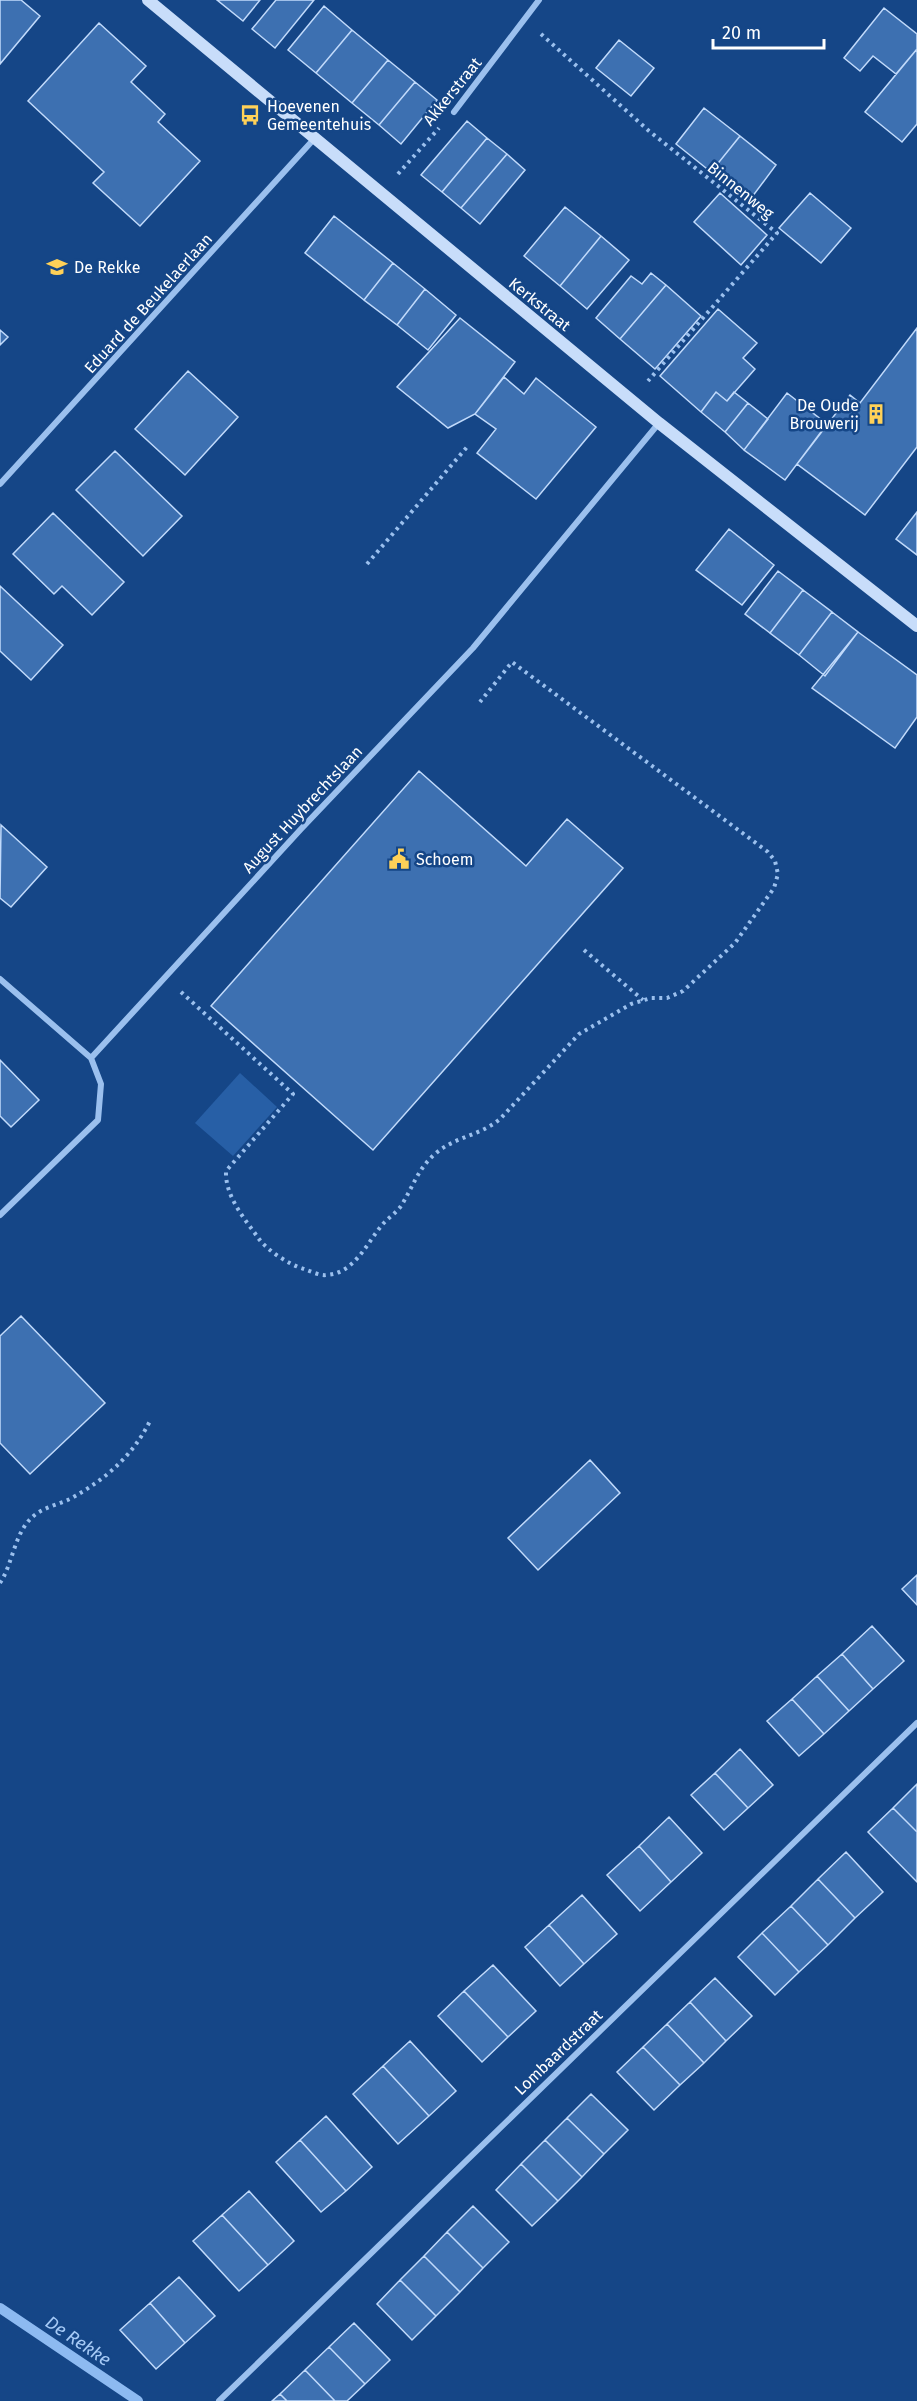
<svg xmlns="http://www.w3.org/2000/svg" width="917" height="2401" viewBox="0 0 917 2401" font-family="'Fira Sans',sans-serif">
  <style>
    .green { fill: #275fa6 }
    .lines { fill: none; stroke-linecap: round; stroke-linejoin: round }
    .stream { stroke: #8dbaf1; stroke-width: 10 }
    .building { fill: #3d70b1; stroke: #c1dafb; stroke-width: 1.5 }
    .path { stroke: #9bc0ee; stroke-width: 4; stroke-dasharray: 3 4.5; stroke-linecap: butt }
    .minor { stroke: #9bc0ee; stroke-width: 6 }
    .secondary { stroke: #c8ddfa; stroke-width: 12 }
    .labels { text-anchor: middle; stroke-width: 5; stroke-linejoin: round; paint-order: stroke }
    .street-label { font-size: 16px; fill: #fff; stroke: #154687 }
    .poi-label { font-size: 16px; fill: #fff; stroke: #154687; text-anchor: start }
    .water-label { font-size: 18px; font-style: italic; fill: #a6caf6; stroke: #154687 }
  </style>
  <rect width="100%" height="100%" fill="#154687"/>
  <path class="green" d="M 240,1073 L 277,1107 L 233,1156 L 195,1123 Z"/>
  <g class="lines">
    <path class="stream" d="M 0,2308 L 138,2401"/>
  </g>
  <path class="building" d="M 0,0 L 21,0 L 40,16 L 0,64 Z
    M 217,0 L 260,0 L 243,21 Z
    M 276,0 L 314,0 L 275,48 L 252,29 Z
    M 324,6 L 352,30 L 316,73 L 288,50 Z
    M 884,8 L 917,34 L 917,49 L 896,74 L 873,56 L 860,71 L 844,58 Z
    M 99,23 L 146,66 L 131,82 L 165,114 L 158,122 L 200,161 L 140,226 L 93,183 L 104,172 L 28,101 Z
    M 352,30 L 388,60 L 352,103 L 316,73 Z
    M 619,40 L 654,68 L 631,96 L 596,68 Z
    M 917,49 L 917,124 L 902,142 L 865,112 Z
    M 388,60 L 415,82 L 379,125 L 352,103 Z
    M 415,82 L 437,100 L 401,144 L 379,125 Z
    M 704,108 L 740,136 L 711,172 L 676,144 Z
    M 467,121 L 487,138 L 442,192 L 421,175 Z
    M 740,136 L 776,165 L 749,201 L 711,172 Z
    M 487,138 L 507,154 L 461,208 L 442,192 Z
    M 507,154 L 525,170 L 480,224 L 461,208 Z
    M 720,193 L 767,235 L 741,265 L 694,222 Z
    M 810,193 L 851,228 L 821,263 L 779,228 Z
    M 565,207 L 601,236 L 560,286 L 524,256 Z
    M 334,216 L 393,263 L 364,300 L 305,253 Z
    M 601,236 L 629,260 L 587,309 L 560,286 Z
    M 393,263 L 425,289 L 397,325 L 364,300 Z
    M 651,273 L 666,285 L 620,339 L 596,318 L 631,276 L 642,284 Z
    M 666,285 L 701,316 L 655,369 L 620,339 Z
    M 425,289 L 456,315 L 428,350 L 397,325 Z
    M 718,309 L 757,343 L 743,358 L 755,369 L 727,401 L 716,392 L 701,412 L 660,376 Z
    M 460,318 L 515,362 L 475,414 L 448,428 L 397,387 Z
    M 917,328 L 917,447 L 865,515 L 797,464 L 850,395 L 860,403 Z
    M 0,330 L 8,337 L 0,345 Z
    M 188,371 L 238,417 L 185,475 L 135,429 Z
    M 504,377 L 524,394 L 536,378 L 596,427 L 536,499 L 477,453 L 496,429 L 475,414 Z
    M 716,392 L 727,401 L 734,392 L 748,403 L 725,432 L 701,412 Z
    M 787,393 L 827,424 L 785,480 L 744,450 Z
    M 748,403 L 768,419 L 744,450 L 725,432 Z
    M 115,451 L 182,516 L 143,556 L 76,490 Z
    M 917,512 L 917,555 L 896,539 Z
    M 53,513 L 124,582 L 92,615 L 62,586 L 54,594 L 13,554 Z
    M 729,529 L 774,565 L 742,605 L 696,570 Z
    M 778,571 L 803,590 L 770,633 L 745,614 Z
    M 0,586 L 63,645 L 31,680 L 0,651 Z
    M 803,590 L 832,612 L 799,655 L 770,633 Z
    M 832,612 L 858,632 L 825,676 L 799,655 Z
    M 858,632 L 917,675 L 917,717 L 895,748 L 812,688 Z
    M 419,771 L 526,866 L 567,819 L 623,868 L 373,1150 L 211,1006 Z
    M 1,825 L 47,867 L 11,907 L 0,898 Z
    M 0,1060 L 39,1100 L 11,1127 L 0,1116 Z
    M 21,1316 L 105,1403 L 30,1474 L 0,1443 L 0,1336 Z
    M 590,1460 L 620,1493 L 538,1570 L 508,1538 Z
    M 917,1575 L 917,1605 L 902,1589 Z
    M 872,1626 L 904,1661 L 873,1689 L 842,1654 Z
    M 842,1654 L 873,1689 L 849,1711 L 817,1676 Z
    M 817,1676 L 849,1711 L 824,1734 L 792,1699 Z
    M 792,1699 L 824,1734 L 799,1756 L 767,1721 Z
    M 740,1749 L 773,1785 L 748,1808 L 715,1773 Z
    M 715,1773 L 748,1808 L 724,1830 L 691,1795 Z
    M 917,1784 L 917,1832 L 893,1808 Z
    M 893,1808 L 917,1832 L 917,1882 L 868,1832 Z
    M 669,1817 L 702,1853 L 671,1882 L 639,1846 Z
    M 639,1846 L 671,1882 L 640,1911 L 607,1875 Z
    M 846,1852 L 883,1892 L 855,1918 L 818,1879 Z
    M 818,1879 L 855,1918 L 828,1945 L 791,1906 Z
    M 582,1895 L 617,1934 L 584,1964 L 549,1925 Z
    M 791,1906 L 828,1945 L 799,1972 L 762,1933 Z
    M 549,1925 L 584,1964 L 560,1986 L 525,1947 Z
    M 762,1933 L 799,1972 L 775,1995 L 738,1957 Z
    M 493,1965 L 536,2011 L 508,2037 L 464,1991 Z
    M 715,1978 L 752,2016 L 726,2041 L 690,2002 Z
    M 464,1991 L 508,2037 L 482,2062 L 438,2016 Z
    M 690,2002 L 726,2041 L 704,2063 L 667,2024 Z
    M 667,2024 L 704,2063 L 680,2085 L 643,2047 Z
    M 410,2041 L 456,2091 L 429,2116 L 383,2066 Z
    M 643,2047 L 680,2085 L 654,2110 L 617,2072 Z
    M 383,2066 L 429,2116 L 398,2144 L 353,2094 Z
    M 591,2094 L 628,2130 L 604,2154 L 567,2118 Z
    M 326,2116 L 372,2167 L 346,2191 L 300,2140 Z
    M 567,2118 L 604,2154 L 582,2177 L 545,2140 Z
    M 300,2140 L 346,2191 L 321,2212 L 276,2162 Z
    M 545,2140 L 582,2177 L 558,2201 L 521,2164 Z
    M 521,2164 L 558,2201 L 532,2226 L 496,2190 Z
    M 249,2191 L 294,2241 L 268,2265 L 222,2215 Z
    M 473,2206 L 509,2242 L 483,2268 L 447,2232 Z
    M 222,2215 L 268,2265 L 239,2291 L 193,2241 Z
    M 447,2232 L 483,2268 L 460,2292 L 424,2256 Z
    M 424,2256 L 460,2292 L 436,2316 L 400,2280 Z
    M 179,2277 L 215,2316 L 185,2343 L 150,2303 Z
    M 400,2280 L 436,2316 L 412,2340 L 377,2304 Z
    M 150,2303 L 185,2343 L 156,2369 L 120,2330 Z
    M 354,2323 L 390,2360 L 365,2384 L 329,2347 Z
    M 329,2347 L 365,2384 L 347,2401 L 335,2401 L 305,2370 Z
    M 305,2370 L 335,2401 L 287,2401 L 280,2394 Z
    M 280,2394 L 287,2401 L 272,2401 Z"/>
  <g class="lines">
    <path class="path" d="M 541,34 L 649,131 L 777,233 L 648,381
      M 398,174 L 439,128
      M 367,564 L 467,447
      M 584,950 L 643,1000
      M 181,992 L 293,1094 L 226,1171 C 225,1197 245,1219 259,1239 C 268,1251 290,1265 304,1269 C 310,1271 320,1276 326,1275 C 354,1274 367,1243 382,1225 C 388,1218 396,1213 401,1206 C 413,1187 418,1168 436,1153 C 455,1137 481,1135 500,1119 L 579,1034 L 631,1004 L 651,998 L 667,998 L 683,991 L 735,943 L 774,888 L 778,874 L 775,861 L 768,852 L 512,662 L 480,702
      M 0,1583 C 14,1562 14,1530 36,1514 C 46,1507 59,1504 70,1499 C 106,1479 133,1456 151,1419"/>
    <path class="minor" d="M 454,112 L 539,0
      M 0,484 L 314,139
      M 0,979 L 91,1058 L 101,1084 L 98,1120 L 0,1215
      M 91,1058 L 301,829 L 473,648 L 659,423
      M 219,2401 L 917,1723"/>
    <path class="secondary" d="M 148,0 L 659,423 L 917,626"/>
  </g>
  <defs>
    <g id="bus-bare" transform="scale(1.62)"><path d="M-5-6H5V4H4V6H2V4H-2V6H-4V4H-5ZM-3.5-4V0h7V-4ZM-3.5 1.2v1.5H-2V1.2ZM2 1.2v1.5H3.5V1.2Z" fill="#ffd158" stroke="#154687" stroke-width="2.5" paint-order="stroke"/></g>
    <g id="school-bare" transform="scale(1.62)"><path d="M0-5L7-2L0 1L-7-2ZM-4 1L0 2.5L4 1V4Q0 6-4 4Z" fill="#ffd158" stroke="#154687" stroke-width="2.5" paint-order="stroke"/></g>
    <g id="building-bare" transform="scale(1.62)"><path d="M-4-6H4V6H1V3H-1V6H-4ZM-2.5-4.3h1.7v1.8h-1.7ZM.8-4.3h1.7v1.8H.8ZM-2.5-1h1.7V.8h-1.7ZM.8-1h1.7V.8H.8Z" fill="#ffd158" stroke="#154687" stroke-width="2.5" paint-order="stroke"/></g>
    <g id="civic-bare" transform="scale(1.62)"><path d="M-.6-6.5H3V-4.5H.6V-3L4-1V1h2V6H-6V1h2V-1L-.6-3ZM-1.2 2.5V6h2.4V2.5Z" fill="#ffd158" stroke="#154687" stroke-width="2.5" paint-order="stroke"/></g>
  </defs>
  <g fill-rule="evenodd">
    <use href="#bus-bare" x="250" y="115"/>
    <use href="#school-bare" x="57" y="267"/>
    <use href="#building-bare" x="876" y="414"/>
    <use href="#civic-bare" x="399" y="859"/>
  </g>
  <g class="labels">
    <g class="street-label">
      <text transform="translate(452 91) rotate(-51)" y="6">Akkerstraat</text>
      <text transform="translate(741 190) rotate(39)" y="6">Binnenweg</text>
      <text transform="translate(148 303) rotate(-48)" y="6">Eduard de Beukelaerlaan</text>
      <text transform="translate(540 304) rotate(39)" y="6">Kerkstraat</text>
      <text transform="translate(302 809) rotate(-47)" y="6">August Huybrechtslaan</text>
      <text transform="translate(558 2052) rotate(-44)" y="6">Lombaardstraat</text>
    </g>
    <g class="poi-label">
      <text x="267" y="112">Hoevenen<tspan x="267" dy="18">Gemeentehuis</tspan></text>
      <text x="74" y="273">De Rekke</text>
      <text x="859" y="411" text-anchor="end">De Oude<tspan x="859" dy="18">Brouwerij</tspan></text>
      <text x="416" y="865">Schoem</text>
    </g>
    <g class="water-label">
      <text transform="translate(78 2341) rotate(34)" y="6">De Rekke</text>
    </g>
  </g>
  <path d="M713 39v9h111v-9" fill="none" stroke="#ffffff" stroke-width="3"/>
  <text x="722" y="39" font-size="18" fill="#ffffff" stroke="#154687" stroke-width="4.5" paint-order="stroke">20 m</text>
</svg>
